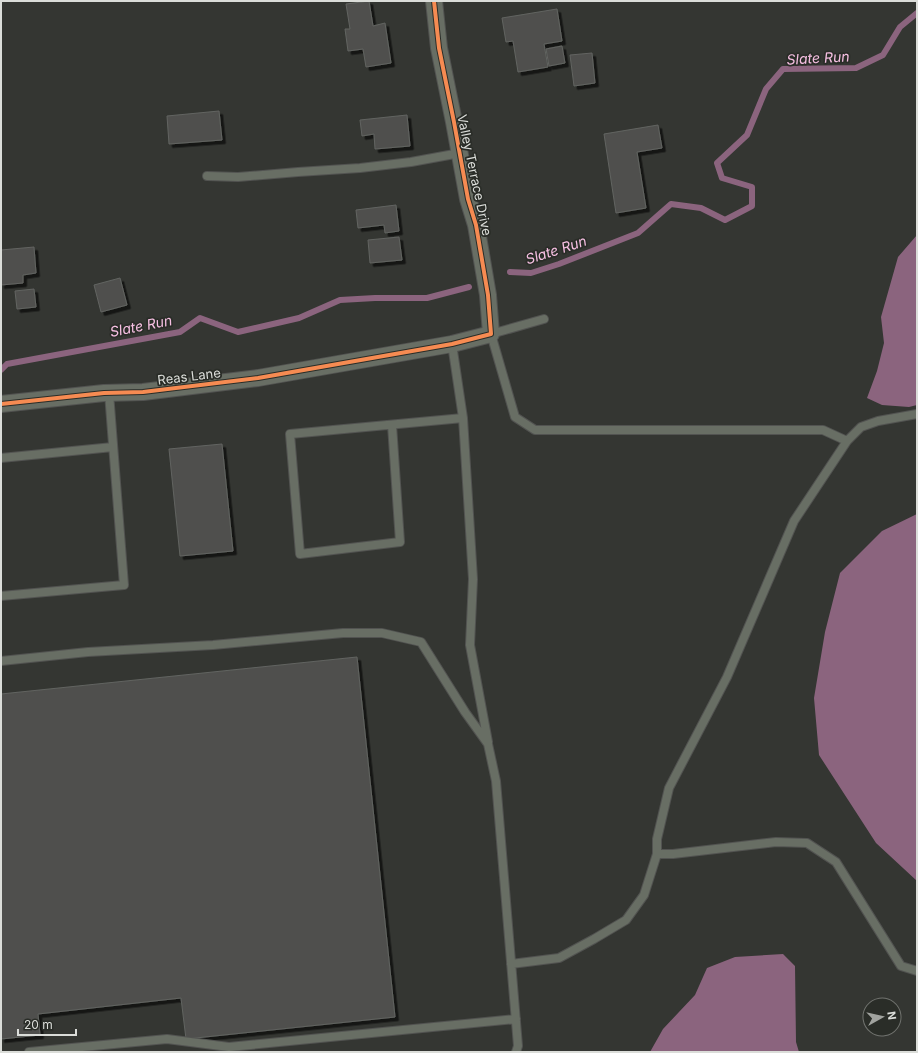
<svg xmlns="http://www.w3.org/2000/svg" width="918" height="1053" viewBox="0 0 918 1053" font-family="Inter,sans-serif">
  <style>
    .water { fill: #8b647e }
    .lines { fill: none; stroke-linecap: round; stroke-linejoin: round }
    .stream { stroke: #8b647e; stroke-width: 6 }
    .building { fill: #4f504d; stroke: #626461; filter: url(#shadow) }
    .lane-casing { stroke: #525351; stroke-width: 10 }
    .street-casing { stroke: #525351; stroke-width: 18 }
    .lane { stroke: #686e64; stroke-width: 8 }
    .street { stroke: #686e64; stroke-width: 16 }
    .cycleway-casing { stroke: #2a2d28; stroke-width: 6 }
    .cycleway { stroke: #f68b52; stroke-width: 4 }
    .labels { text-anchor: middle; stroke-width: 3.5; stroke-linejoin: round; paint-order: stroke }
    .street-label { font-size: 13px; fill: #dbddd9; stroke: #2a2d28 }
    .water-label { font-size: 14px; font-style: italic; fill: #f7c0e3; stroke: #2a2d28 }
  </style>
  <defs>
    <filter id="shadow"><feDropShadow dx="3.5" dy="3.5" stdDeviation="0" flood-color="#0009"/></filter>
  </defs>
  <rect width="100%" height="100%" fill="#343632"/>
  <path class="water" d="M 917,235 L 917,405 L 909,407 L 882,405 L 867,398 L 877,371 L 884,343 L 881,317 L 898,257 Z
    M 917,514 L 917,881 L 876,843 L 819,755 L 814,698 L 825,632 L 840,573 L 882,531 Z
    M 783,954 L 795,966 L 796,1042 L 799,1052 L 650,1052 L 663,1029 L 695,995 L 707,968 L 735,957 Z"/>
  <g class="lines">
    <path class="stream" d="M 510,272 L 531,273 L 559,264 L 638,233 L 671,204 L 701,208 L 725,220 L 752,206 L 752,187 L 722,178 L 717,163 L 747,135 L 766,89 L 783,69 L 856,68 L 883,55 L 900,27 L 917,13
      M 1,370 L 7,364 L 180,332 L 200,318 L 238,332 L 299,318 L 340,300 L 375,298 L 427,298 L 469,287"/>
  </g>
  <path class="building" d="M 369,1 L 373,26 L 385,23 L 391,63 L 366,67 L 363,49 L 348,51 L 345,29 L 350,29 L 346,4 Z
    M 557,9 L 562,41 L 544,44 L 548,67 L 518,72 L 513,41 L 506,42 L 502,18 Z
    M 562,46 L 565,63 L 549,66 L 546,49 Z
    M 592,53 L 595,83 L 574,86 L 570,55 Z
    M 219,111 L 222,140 L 169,144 L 167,116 Z
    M 407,115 L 410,146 L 375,149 L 374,134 L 362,136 L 360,120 Z
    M 658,125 L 662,148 L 637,152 L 646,208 L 616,213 L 604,134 Z
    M 396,205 L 399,231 L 385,233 L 384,225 L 358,228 L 356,210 Z
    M 399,237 L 402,260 L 370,263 L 368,240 Z
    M 34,247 L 36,273 L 23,275 L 23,283 L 1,285 L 1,250 Z
    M 120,278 L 127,305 L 101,312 L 94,285 Z
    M 34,289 L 36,307 L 17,309 L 15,291 Z
    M 222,444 L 233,551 L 180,556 L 169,449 Z
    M 357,657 L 395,1017 L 186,1039 L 181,998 L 38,1014 L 40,1035 L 1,1039 L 1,694 Z"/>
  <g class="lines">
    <g class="lane-casing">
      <path id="lane" d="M 207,176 L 238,177 L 298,172 L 360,168 L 411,162 L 460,153
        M 544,319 L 491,334 L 515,417 L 535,430 L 823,430 L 847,441
        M 452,344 L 463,418 L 473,579 L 470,645 L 488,742
        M 917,414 L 878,421 L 861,427 L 847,441 L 794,521 L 727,677 L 669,788 L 657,839 L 657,854 L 673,854 L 776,842 L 807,843 L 836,862 L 901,966 L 917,971
        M 392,425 L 400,542 L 300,554 L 290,434 L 463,418
        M 1,458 L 113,447
        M 1,596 L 124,585 L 109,393
        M 1,661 L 88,652 L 213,645 L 343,633 L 382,633 L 421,642 L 465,712 L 488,744 L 496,781 L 518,1046 L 516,1052
        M 511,964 L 559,958 L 594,939 L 626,920 L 644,895 L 657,854
        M 29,1052 L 167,1039 L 229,1047 L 516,1019"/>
    </g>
    <g class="street-casing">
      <path id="street" d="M 1,404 L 104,393 L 143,392 L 258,378 L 452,344 L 491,334 L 488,295 L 476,225 L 468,199 L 454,122 L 439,48 L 434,1"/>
    </g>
    <use href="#lane" class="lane"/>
    <use href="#street" class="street"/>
    <g class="cycleway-casing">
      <path id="cycleway" d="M 1,404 L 104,393 L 143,392 L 258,378 L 452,344 L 491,334 L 488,295 L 476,225 L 468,199 L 454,122 L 439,48 L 434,1"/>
    </g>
    <use href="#cycleway" class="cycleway"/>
  </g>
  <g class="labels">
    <g class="street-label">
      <text transform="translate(475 175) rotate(78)" y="5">Valley Terrace Drive</text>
      <text transform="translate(189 376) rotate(-7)" y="5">Reas Lane</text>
    </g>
    <g class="water-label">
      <text transform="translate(818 58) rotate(-3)" y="5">Slate Run</text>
      <text transform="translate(556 250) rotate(-18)" y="5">Slate Run</text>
      <text transform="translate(141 326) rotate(-11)" y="5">Slate Run</text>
    </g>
  </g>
  <rect width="918" height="1053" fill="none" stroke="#dbddd9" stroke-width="4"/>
  <g transform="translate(882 1017) rotate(82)"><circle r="19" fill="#2a2d28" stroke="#71736f"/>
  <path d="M0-3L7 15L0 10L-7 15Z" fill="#a1a39f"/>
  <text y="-6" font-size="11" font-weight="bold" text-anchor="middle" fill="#dbddd9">N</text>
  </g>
  <path d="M18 1029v6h58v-6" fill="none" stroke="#dbddd9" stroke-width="2"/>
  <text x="24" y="1029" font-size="12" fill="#dbddd9" stroke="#2a2d28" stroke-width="3" paint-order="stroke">20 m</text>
</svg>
